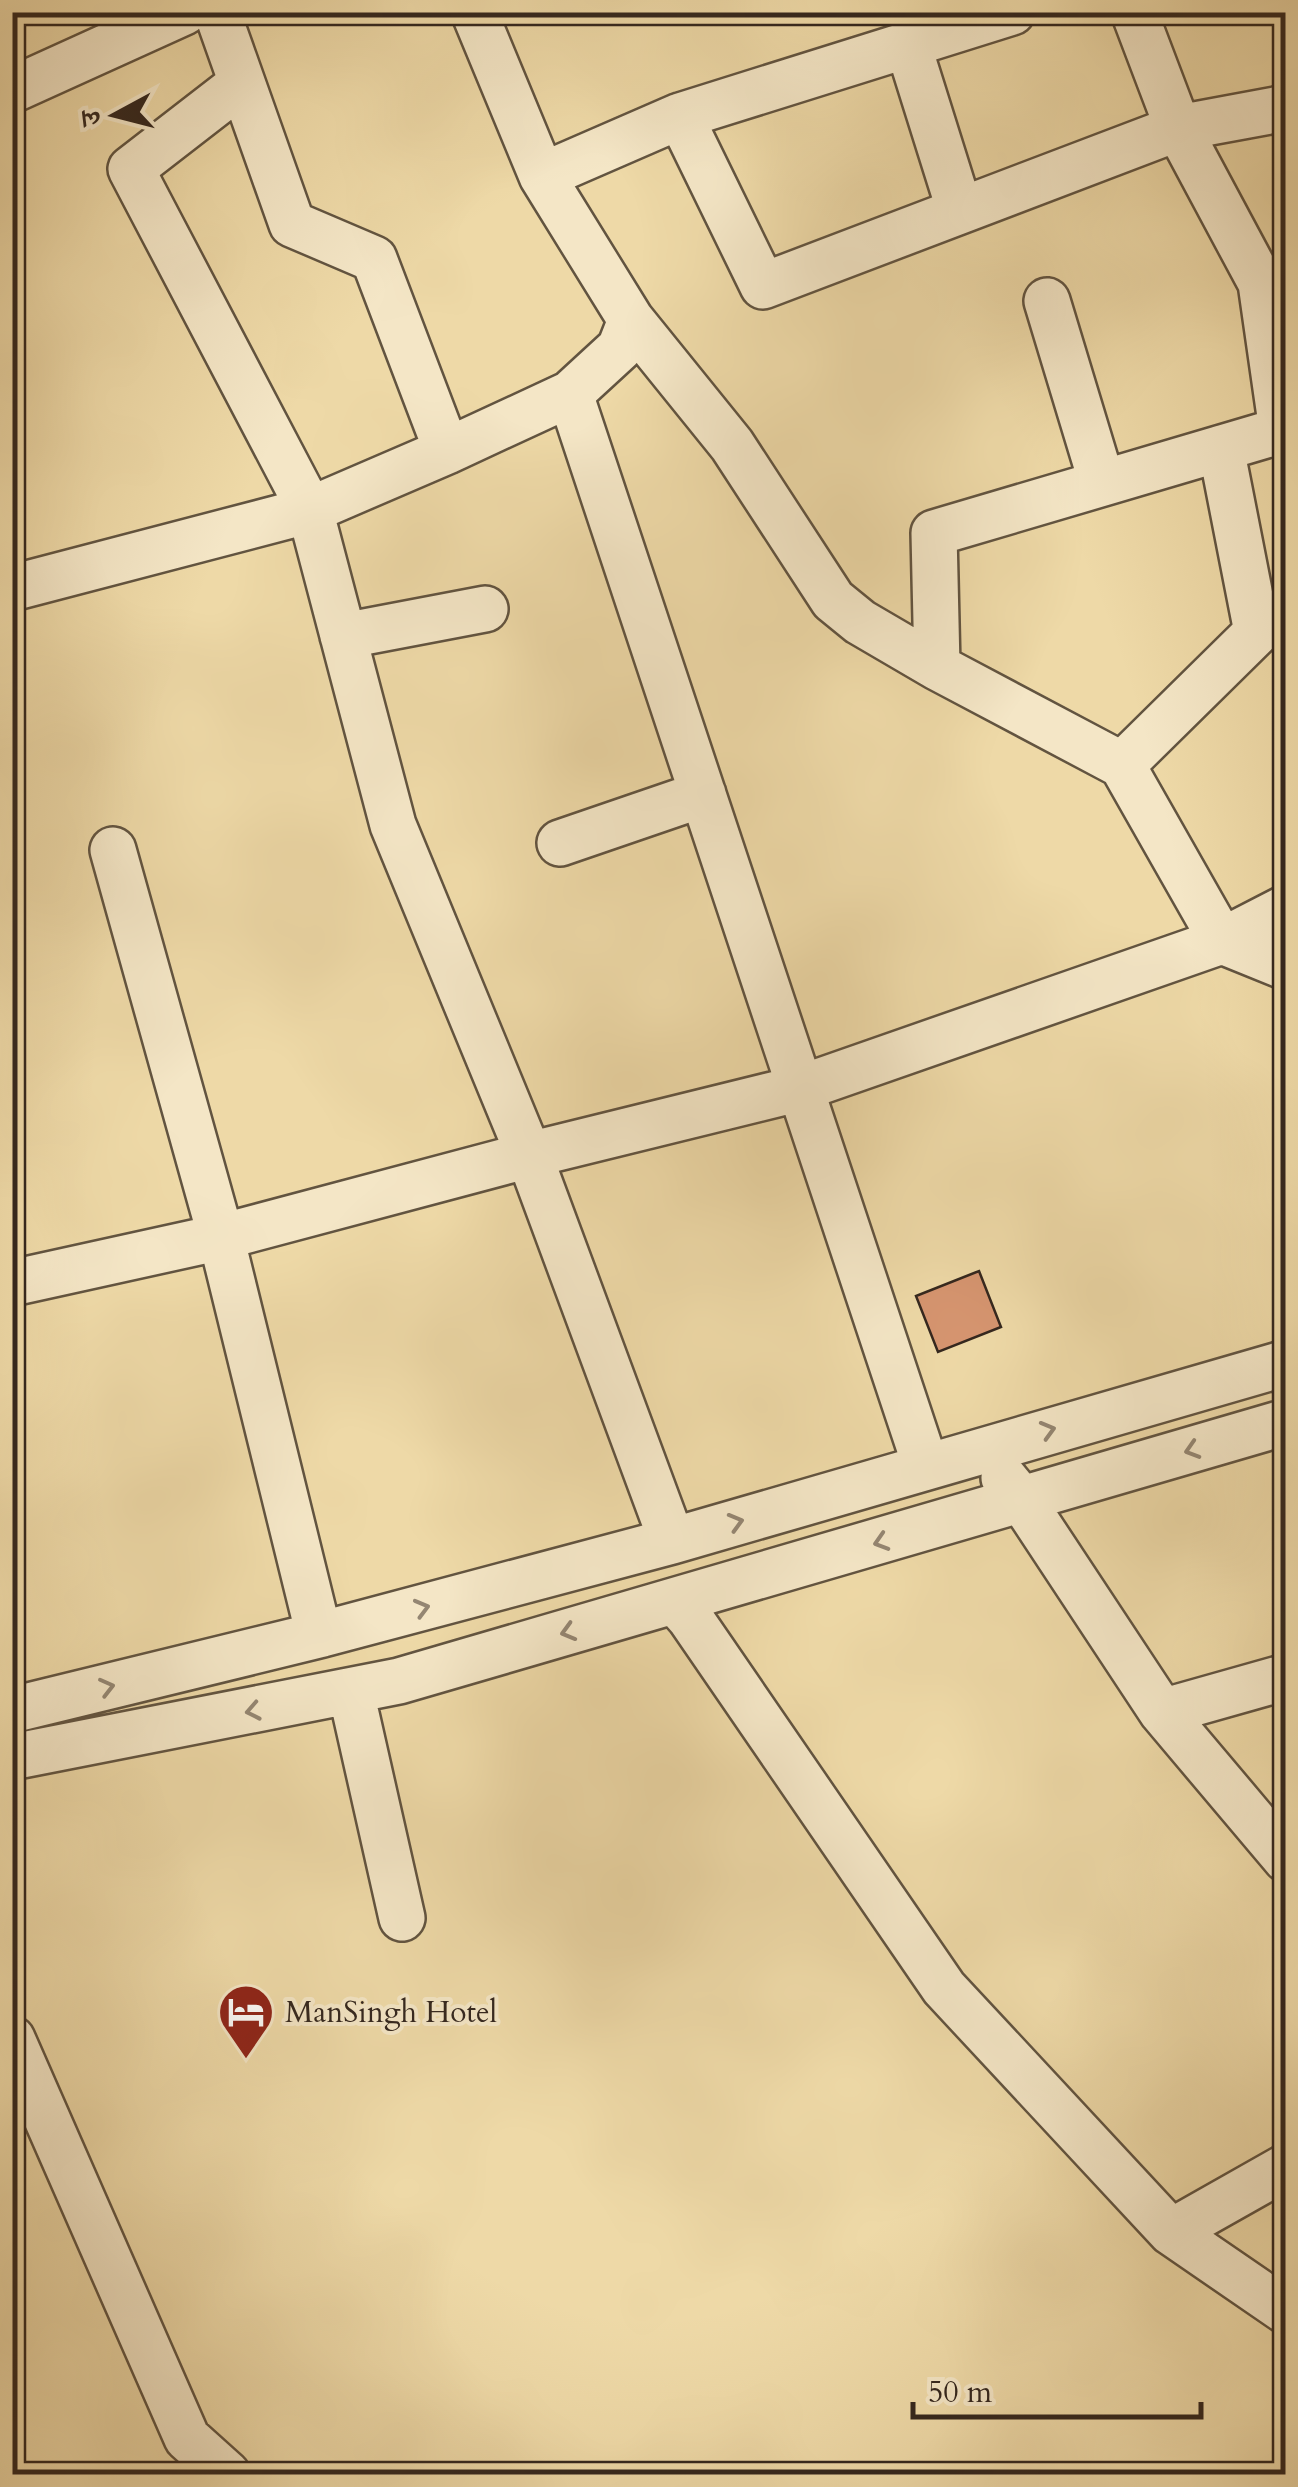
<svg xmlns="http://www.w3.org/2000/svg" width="1298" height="2487" viewBox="0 0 1298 2487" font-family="Cardo,'Noto Serif Devanagari',serif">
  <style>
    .building { fill: #d69570; stroke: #34271e; stroke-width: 2.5 }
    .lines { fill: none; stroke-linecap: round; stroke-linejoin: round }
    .minor-casing { stroke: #625440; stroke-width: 50 }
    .minor { stroke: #f4e6c6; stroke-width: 45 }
    .oneway { stroke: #948672 }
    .labels { text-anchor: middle; stroke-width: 8; stroke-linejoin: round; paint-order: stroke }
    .poi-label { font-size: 30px; fill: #34271e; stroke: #f4e6c6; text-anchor: start }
  </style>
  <rect width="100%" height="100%" fill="#eed9a7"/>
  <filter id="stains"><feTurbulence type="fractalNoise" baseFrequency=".002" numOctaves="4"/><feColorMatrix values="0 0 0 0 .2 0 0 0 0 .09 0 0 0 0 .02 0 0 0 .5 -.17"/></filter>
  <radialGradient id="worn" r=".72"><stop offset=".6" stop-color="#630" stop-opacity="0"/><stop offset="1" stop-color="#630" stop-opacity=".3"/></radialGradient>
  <path class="building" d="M 979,1271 L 1001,1327 L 938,1352 L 916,1296 Z"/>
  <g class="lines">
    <g class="minor-casing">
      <path id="minor" d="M 217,12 L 292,224 L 374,259 L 447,451
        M 474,12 L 542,176 L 631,320 L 732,445 L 833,600 L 860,622 L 937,667 L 1122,765 L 1222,941 L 1286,967
        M 1134,12 L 1178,128 L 1261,283 L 1282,430
        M 908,45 L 960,211
        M 12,90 L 184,12
        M 680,116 L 763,286 L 1178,128 L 1286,108
        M 542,176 L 680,116 L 1012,12
        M 1047,301 L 1102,483
        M 570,394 L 926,1467
        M 12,588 L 310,510 L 447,451 L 570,394 L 620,348 L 631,320
        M 343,636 L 485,609
        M 937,667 L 934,533 L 1286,429
        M 1122,765 L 1257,632 L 1221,448
        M 560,843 L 703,794
        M 113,850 L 221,1237 L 319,1635
        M 12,1283 L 221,1237 L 529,1155 L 393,825 L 310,510 L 131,169 L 242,83
        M 1004,1478 L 1022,1500 L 1162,1712 L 1286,1859
        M 672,1541 L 529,1155 L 801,1088 L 1222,941 L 1286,908
        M 675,1601 L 690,1618 L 944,1988 L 1171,2232 L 1286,2311
        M 351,1692 L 402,1918
        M 12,1710 L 319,1635 L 672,1541 L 1286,1363
        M 1162,1712 L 1286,1677
        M 12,1757 L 399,1681 L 1286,1422
        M 12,2039 L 187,2438 L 227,2474
        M 1171,2232 L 1286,2167"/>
    </g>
    <use href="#minor" class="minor"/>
  </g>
  <defs><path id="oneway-chevron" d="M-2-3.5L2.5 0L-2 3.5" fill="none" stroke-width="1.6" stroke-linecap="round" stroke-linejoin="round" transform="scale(2.5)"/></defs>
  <g class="oneway">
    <use href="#oneway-chevron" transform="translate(1048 1430) rotate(-16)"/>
    <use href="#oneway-chevron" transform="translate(1192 1450) rotate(163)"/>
    <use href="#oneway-chevron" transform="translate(736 1522) rotate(-16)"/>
    <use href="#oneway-chevron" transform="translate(881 1542) rotate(163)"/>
    <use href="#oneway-chevron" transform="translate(422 1608) rotate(-15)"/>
    <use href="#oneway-chevron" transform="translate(568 1632) rotate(164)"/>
    <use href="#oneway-chevron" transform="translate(107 1687) rotate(-14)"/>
    <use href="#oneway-chevron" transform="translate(253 1711) rotate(169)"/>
  </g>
  <defs>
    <g id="hotel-pin" transform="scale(2.875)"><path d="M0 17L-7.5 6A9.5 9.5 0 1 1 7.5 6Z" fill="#8f2418" stroke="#f4e6c6"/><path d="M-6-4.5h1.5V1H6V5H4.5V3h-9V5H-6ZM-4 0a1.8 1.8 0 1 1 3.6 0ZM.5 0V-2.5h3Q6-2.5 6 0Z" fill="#fff"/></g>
  </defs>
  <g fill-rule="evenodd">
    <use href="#hotel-pin" x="246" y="2012"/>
  </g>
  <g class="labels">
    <g class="poi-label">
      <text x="285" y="2022">ManSingh Hotel</text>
    </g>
  </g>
  <rect width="1298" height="2487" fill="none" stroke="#eed9a7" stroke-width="50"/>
  <rect x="15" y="15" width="1268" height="2457" fill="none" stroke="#34271e" stroke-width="5"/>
  <rect x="25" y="25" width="1248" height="2437" fill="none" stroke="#34271e" stroke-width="2.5"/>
  <g transform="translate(115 115) rotate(263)" stroke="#f4e6c6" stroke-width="8" paint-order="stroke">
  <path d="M0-8L18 38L0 25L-18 38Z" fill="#34271e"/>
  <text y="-15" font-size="28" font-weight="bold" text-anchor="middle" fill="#34271e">उ</text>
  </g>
  <path d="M913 2402v15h288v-15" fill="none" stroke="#34271e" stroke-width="5"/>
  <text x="928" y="2402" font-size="30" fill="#34271e" stroke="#f4e6c6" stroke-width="8" paint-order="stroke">50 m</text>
  <rect width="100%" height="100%" filter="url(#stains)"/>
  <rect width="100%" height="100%" fill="url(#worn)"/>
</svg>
